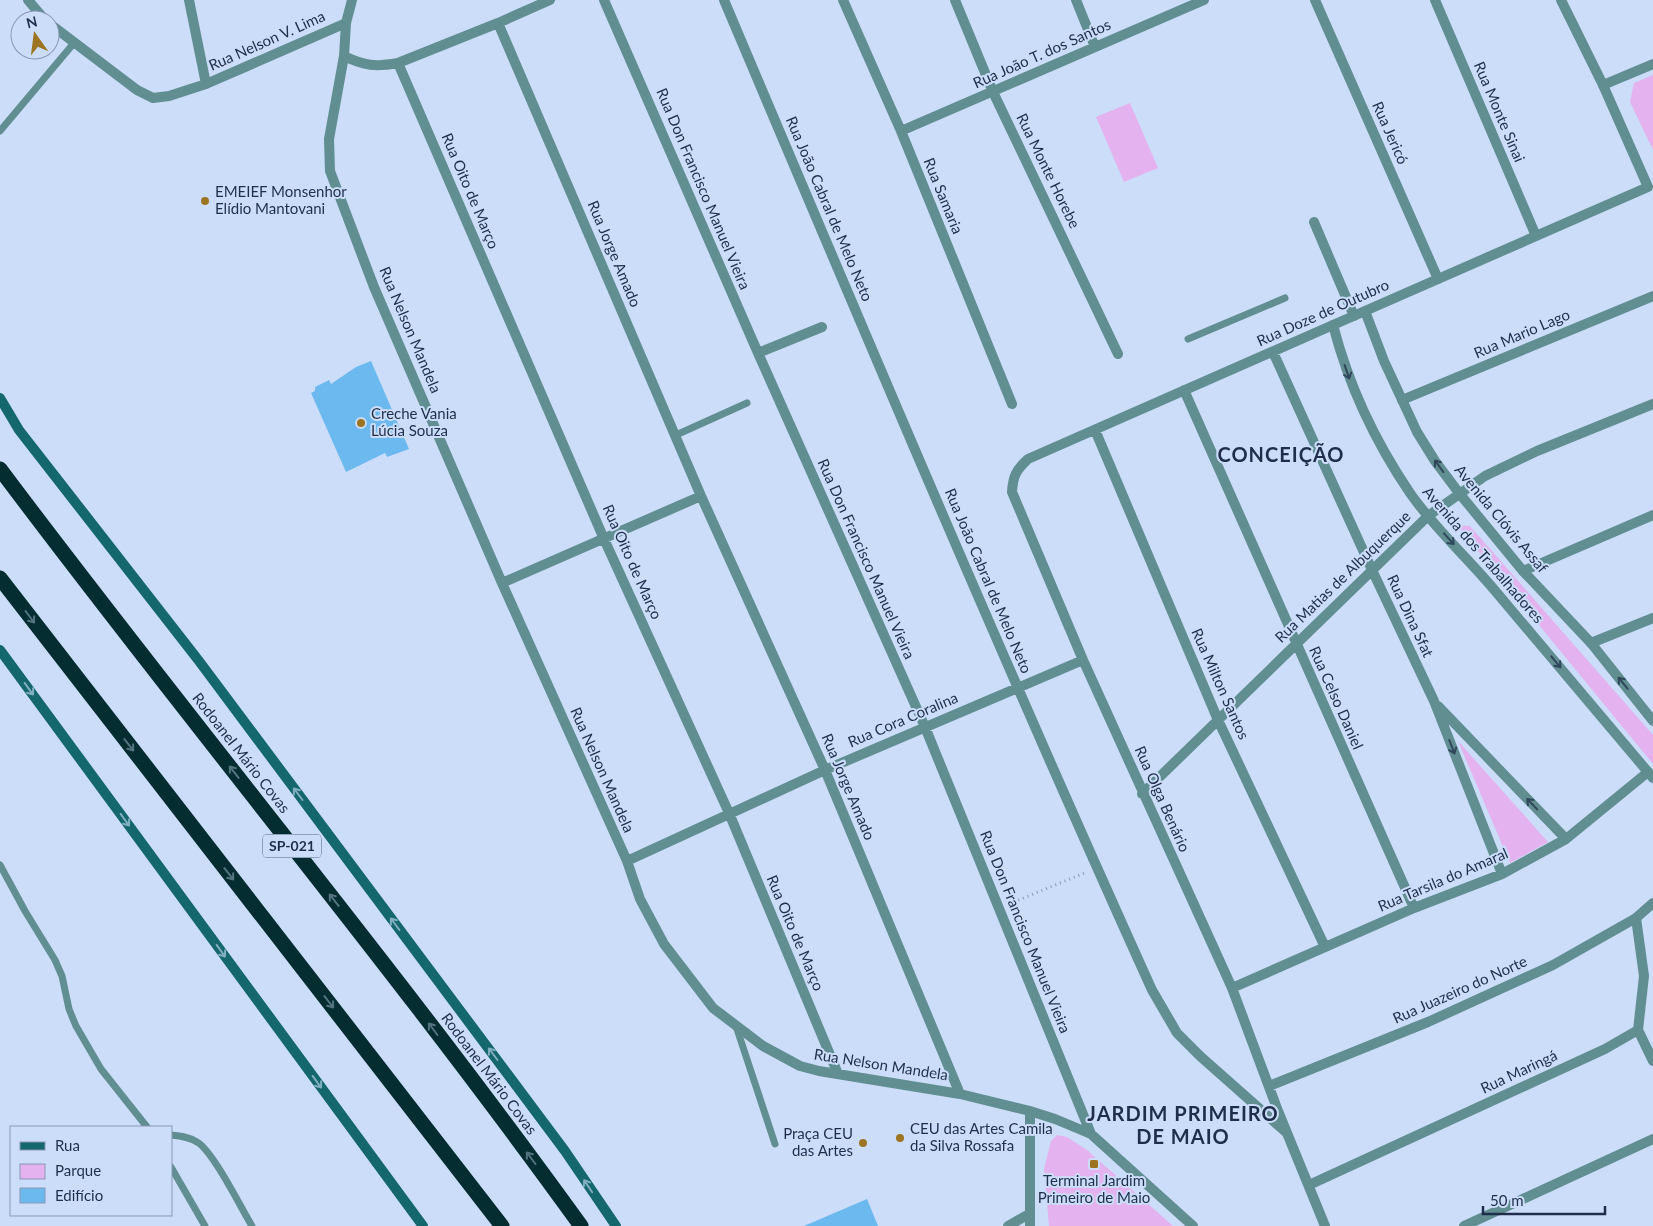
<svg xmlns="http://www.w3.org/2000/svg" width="1653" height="1226" viewBox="0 0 1653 1226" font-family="Lato,sans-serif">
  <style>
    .green { fill: #e4b2ee }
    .building { fill: #6cb9ef }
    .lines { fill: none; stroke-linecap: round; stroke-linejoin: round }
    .path { stroke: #8999b6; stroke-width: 3; stroke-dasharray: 1 4; stroke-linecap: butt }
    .service { stroke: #618e91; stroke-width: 7 }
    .minor { stroke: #618e91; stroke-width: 10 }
    .tertiary { stroke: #618e91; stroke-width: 10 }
    .secondary { stroke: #14676c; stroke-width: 10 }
    .motorway { stroke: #032d30; stroke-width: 15 }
    .oneway { stroke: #30475c }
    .oneway2 { stroke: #537381 }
    .oneway3 { stroke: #82aec1 }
    .poi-dot { fill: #9d7522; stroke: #ccddfa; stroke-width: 2 }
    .labels { text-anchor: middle; stroke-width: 4; stroke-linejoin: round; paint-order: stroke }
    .shield { fill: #ccddfa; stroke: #536380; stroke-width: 1 }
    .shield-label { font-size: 14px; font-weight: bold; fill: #1f2f4b }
    .street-label { font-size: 15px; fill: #1f2f4b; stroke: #ccddfa }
    .poi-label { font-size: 15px; fill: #1f2f4b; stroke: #ccddfa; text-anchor: start }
    .district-label { font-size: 20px; font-weight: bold; letter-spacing: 1px; fill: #1f2f4b; stroke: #ccddfa }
  </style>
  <rect width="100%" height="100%" fill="#ccddfa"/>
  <path class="green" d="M 1653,75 L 1653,150 L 1630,102 L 1634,83 Z
    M 1130,103 L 1158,168 L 1124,182 L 1096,117 Z
    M 1457,525 L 1470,526 L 1653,735 L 1653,764 Z
    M 1458,741 L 1548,842 L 1510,863 Z
    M 1057,1135 L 1067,1137 L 1087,1150 L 1173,1226 L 1049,1226 L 1044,1169 L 1051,1141 Z"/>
  <path class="building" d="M 371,361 L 409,449 L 387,457 L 385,453 L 346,472 L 311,393 L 315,391 L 315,387 L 329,380 L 331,384 L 356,367 Z
    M 867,1199 L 878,1226 L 804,1226 Z"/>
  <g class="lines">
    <path class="path" d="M 1009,904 L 1087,872"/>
    <path class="service" d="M 0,131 L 74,43
      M 1188,339 L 1285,298
      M 676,435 L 747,403
      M 0,865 L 25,911 L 55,960 L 62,976 L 69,1009 L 76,1026 L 101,1069 L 147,1127
      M 736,1026 L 775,1144
      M 171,1135 C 180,1136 189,1137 197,1142 C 213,1151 241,1208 252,1226
      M 171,1167 L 205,1226"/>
    <path class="minor" d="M 28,0 L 45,20
      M 189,0 L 206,84
      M 604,0 L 758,353 L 925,727 L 1091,1134
      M 724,0 C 864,331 1004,663 1152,990 L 1177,1033 L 1200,1056 L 1287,1133
      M 843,0 L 901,131 L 1012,404
      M 955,0 L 993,92 L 1118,354
      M 1076,0 L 1095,47
      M 1315,0 L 1438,279
      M 1435,0 L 1536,236
      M 346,23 L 344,56 L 329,139 L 330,171 L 374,287 L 502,583 L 627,861 L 640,899 L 664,944 L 713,1008 L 763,1046 L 800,1066 L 819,1071 L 960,1094 L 1030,1111 L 1055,1119 L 1091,1134 L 1193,1226
      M 498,23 L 701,496 L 825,770 L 960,1094
      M 50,24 L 137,90 L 153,98 L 169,96 L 206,84 L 346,23 L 352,0
      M 344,56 C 365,66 375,67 398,63 L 498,23 L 550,0
      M 398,63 L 604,539 L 729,813 L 838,1074
      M 1603,85 L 1653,64
      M 901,131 L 1204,0
      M 1314,222 L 1354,316
      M 1273,352 L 1372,570 L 1434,701 L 1502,874
      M 758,353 L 822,327
      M 1184,390 L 1414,908
      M 1402,400 L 1653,296
      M 1095,430 L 1218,720 L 1325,947
      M 1523,571 L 1653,515
      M 502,583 L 701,496
      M 1591,643 L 1653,618
      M 1438,706 L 1566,839
      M 1142,794 L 1428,516 L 1485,476 L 1537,451 L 1653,404
      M 627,861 L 825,770 L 1083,660
      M 1232,988 L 1414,908 L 1502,874 L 1566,839 L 1648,772
      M 1638,1030 L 1653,1061
      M 1269,1086 L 1428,1022 L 1553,965 L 1636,918 L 1653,903
      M 1309,1185 L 1605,1049 L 1638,1030 L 1644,976 L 1636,918
      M 1008,1226 L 1029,1214
      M 1030,1226 L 1030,1111
      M 1325,1226 L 1278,1111 L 1232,988 L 1083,660 L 1012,492 C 1013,476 1016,470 1028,459 L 1333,325
      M 1464,1226 L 1653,1139"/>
    <path class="tertiary" d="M 1561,0 L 1603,85 L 1648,187 L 1333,325 C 1349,387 1374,440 1410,493 C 1435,529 1469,559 1497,593 C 1549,654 1601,716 1653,778
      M 1365,311 L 1384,361 L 1417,432 L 1435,461 L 1459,493 L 1523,571 L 1591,643 L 1653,721"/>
    <path class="secondary" d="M 0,398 L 19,430 L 199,661 L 565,1151 L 616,1226
      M 0,650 L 423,1226"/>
    <path class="motorway" d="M 0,469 C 191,724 395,968 581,1226
      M 0,578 L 502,1226"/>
  </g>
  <defs><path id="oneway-shaft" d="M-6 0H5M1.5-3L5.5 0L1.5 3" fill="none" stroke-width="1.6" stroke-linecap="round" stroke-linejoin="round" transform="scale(1.25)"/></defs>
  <g class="oneway">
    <use href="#oneway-shaft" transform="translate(1347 372) rotate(71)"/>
    <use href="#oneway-shaft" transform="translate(1439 466) rotate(-126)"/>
    <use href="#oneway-shaft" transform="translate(1449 539) rotate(48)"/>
    <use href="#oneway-shaft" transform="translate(1556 662) rotate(50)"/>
    <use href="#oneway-shaft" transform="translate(1623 683) rotate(-129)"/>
    <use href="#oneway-shaft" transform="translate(1452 747) rotate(69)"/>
    <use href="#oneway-shaft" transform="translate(1532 804) rotate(-134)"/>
  </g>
  <g class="oneway2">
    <use href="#oneway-shaft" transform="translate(30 617) rotate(53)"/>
    <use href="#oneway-shaft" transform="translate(129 745) rotate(52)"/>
    <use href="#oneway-shaft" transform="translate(234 772) rotate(-128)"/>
    <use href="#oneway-shaft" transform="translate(229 874) rotate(52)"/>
    <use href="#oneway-shaft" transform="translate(334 900) rotate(-128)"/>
    <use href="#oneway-shaft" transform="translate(329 1002) rotate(52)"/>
    <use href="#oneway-shaft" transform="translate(433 1029) rotate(-127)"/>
    <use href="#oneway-shaft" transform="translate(531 1158) rotate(-127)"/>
  </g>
  <g class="oneway3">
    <use href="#oneway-shaft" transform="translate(29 689) rotate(54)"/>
    <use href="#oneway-shaft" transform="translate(298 794) rotate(-127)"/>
    <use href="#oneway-shaft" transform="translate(125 820) rotate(54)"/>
    <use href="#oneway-shaft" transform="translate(395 924) rotate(-127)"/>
    <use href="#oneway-shaft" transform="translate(221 951) rotate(54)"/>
    <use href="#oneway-shaft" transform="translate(493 1054) rotate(-127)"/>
    <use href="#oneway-shaft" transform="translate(317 1082) rotate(54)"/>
    <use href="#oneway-shaft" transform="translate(588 1186) rotate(-124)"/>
  </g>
  <g class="poi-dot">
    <circle cx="205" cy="201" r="5"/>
    <circle cx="361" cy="423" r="5"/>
    <circle cx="900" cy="1138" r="5"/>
    <circle cx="863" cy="1143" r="5"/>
    <rect x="1089" y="1159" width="10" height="10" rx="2.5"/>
  </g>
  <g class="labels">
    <rect class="shield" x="263" y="834.5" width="58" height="23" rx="4"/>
    <g class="shield-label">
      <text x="292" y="851">SP-021</text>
    </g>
    <g class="street-label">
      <text transform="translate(267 41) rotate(-24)" y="5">Rua Nelson V. Lima</text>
      <text transform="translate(1042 54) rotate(-24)" y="5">Rua João T. dos Santos</text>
      <text transform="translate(1499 112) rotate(67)" y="5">Rua Monte Sinai</text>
      <text transform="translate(1390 133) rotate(66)" y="5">Rua Jericó</text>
      <text transform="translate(1048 171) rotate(64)" y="5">Rua Monte Horebe</text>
      <text transform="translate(703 189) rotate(67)" y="5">Rua Don Francisco Manuel Vieira</text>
      <text transform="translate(470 191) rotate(67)" y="5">Rua Oito de Março</text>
      <text transform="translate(943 196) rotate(68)" y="5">Rua Samaria</text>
      <text transform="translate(829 209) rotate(67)" y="5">Rua João Cabral de Melo Neto</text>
      <text transform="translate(614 254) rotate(67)" y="5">Rua Jorge Amado</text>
      <text transform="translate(1323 313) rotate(-24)" y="5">Rua Doze de Outubro</text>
      <text transform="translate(410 330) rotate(67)" y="5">Rua Nelson Mandela</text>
      <text transform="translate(1522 334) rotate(-23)" y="5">Rua Mario Lago</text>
      <text transform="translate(1501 519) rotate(50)" y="5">Avenida Clóvis Assaf</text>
      <text transform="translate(1483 555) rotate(49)" y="5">Avenida dos Trabalhadores</text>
      <text transform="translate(866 559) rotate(66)" y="5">Rua Don Francisco Manuel Vieira</text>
      <text transform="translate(632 562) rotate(66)" y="5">Rua Oito de Março</text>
      <text transform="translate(1343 577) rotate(-44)" y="5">Rua Matias de Albuquerque</text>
      <text transform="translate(988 581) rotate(67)" y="5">Rua João Cabral de Melo Neto</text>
      <text transform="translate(1410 616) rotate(65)" y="5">Rua Dina Sfat</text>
      <text transform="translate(1220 684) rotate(66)" y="5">Rua Milton Santos</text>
      <text transform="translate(1336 698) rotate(66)" y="5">Rua Celso Daniel</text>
      <text transform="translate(903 720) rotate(-23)" y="5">Rua Cora Coralina</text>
      <text transform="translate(241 753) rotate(52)" y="5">Rodoanel Mário Covas</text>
      <text transform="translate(602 770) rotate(66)" y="5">Rua Nelson Mandela</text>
      <text transform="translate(848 787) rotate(67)" y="5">Rua Jorge Amado</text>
      <text transform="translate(1162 799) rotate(66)" y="5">Rua Olga Benário</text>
      <text transform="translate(1443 880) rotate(-23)" y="5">Rua Tarsila do Amaral</text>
      <text transform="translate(1025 932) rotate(68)" y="5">Rua Don Francisco Manuel Vieira</text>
      <text transform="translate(795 933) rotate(67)" y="5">Rua Oito de Março</text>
      <text transform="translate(1460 990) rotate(-24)" y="5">Rua Juazeiro do Norte</text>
      <text transform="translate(881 1065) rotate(9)" y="5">Rua Nelson Mandela</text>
      <text transform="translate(1519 1072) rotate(-25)" y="5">Rua Maringá</text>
      <text transform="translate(489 1074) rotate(53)" y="5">Rodoanel Mário Covas</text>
    </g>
    <g class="poi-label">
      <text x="215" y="197">EMEIEF Monsenhor<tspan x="215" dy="17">Elídio Mantovani</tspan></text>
      <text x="371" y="419">Creche Vania<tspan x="371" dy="17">Lúcia Souza</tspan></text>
      <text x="910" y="1134">CEU das Artes Camila<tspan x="910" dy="17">da Silva Rossafa</tspan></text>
      <text x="853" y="1139" text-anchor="end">Praça CEU<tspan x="853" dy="17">das Artes</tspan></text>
      <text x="1094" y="1186" text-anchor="middle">Terminal Jardim<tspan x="1094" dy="17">Primeiro de Maio</tspan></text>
    </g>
    <g class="district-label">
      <text x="1281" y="462">CONCEIÇÃO</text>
      <text x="1183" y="1121">JARDIM PRIMEIRO<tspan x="1183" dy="23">DE MAIO</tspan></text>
    </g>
  </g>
  <rect x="10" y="1126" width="162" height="90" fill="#ccddfa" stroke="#8797b4"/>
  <rect x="20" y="1142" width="25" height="8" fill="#14676c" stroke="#8797b4"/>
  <text x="55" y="1151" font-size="15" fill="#1f2f4b">Rua</text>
  <rect x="20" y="1164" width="25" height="15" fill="#e4b2ee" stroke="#8797b4"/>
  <text x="55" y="1176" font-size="15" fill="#1f2f4b">Parque</text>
  <rect x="20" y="1188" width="25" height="15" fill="#6cb9ef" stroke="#8797b4"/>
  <text x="55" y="1201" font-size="15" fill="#1f2f4b">Edifício</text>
  <g transform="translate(35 35) rotate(346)"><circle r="24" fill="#ccddfa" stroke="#8797b4"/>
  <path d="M0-4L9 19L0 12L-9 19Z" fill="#9d7522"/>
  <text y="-8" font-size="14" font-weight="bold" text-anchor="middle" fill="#1f2f4b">N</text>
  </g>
  <path d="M1483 1206v8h122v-8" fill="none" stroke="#1f2f4b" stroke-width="2.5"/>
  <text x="1490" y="1206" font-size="15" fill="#1f2f4b" stroke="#ccddfa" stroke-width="4" paint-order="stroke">50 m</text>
</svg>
